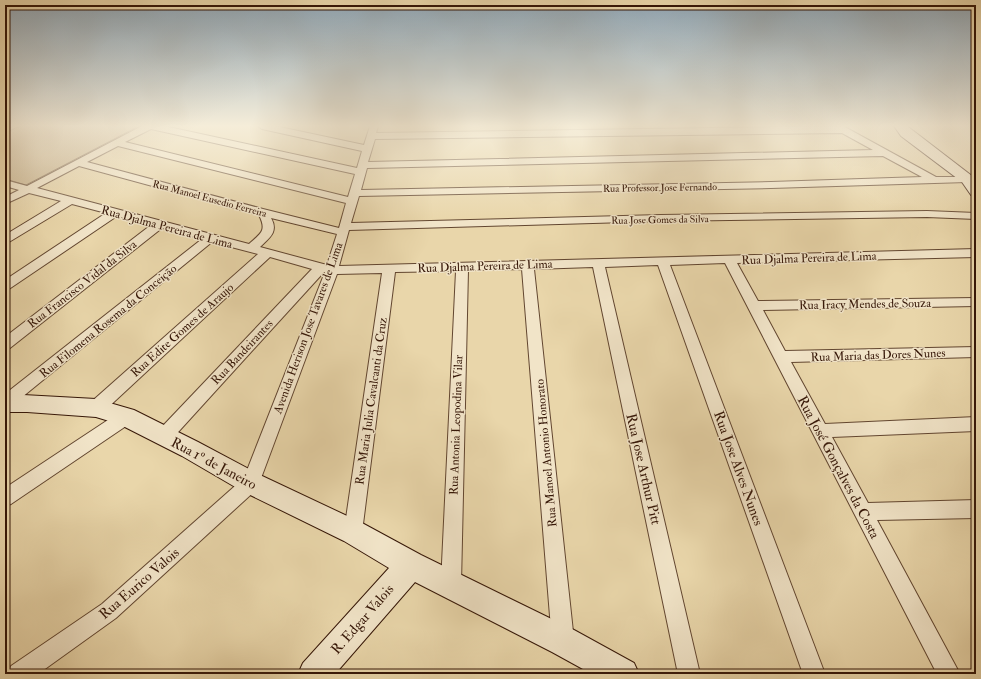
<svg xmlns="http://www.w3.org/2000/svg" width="981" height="679" viewBox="0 0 981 679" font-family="'IM FELL Double Pica',serif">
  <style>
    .green { fill: #cab58e; stroke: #80664a }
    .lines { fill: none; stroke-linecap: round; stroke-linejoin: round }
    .minor-casing { stroke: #624630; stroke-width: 2 }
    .secondary-casing { stroke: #351607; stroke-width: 2 }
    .minor { fill: #f1e4c8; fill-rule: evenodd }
    .secondary { fill: #f1e4c8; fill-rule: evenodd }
    .labels { text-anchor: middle; stroke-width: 3; stroke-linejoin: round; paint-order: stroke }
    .far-street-label { font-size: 10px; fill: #351607; stroke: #f1e4c8 }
    .street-label { font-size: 12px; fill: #351607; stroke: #f1e4c8 }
    .near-street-label { font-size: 14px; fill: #351607; stroke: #f1e4c8 }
  </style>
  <rect width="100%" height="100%" fill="#e9d6aa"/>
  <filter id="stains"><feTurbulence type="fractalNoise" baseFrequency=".005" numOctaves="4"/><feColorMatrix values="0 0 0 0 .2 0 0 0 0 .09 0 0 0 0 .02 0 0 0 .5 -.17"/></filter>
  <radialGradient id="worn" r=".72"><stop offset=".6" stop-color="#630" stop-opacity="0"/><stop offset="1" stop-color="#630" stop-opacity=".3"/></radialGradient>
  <path class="green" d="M 20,126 L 139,126 L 26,185 L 5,179 L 5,133 Z"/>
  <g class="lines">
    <g class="minor-casing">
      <path id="minor" d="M 5,126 L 12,126 L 5,130 Z
        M 142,126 L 164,126 L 357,168 L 362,151 L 262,129 L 258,126 L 275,126 L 364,145 L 370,126 L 378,126 L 376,133 L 843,126 L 936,177 L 971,177 L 972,179 L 967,182 L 771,188 L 359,196 L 351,223 L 661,215 L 927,211 L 976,213 L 976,219 L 927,217 L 661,221 L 349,230 L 339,266 L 976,249 L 976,257 L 737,263 L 758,301 L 976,298 L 976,306 L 763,310 L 785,351 L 976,347 L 976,357 L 791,362 L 825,424 L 976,417 L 976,431 L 832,437 L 868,503 L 976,500 L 976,518 L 877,520 L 960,674 L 937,674 L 725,263 L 670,265 L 825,674 L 803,674 L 658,265 L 605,267 L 700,674 L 678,674 L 593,267 L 534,269 L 574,641 L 571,649 L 563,652 L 555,649 L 552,641 L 522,269 L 468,270 L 461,584 L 458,591 L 451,594 L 444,591 L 441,584 L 456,271 L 395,272 L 362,532 L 360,538 L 353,541 L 346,538 L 344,532 L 382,273 L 337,274 L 257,489 L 116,618 L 38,674 L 8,674 L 11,666 L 102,604 L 244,478 L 325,272 L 324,272 L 170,441 L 164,443 L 158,441 L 156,436 L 158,431 L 312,269 L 270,257 L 102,413 L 96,414 L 90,413 L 88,408 L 90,403 L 258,254 L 212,242 L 10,407 L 5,409 L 5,394 L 202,239 L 162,228 L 10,348 L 5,349 L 5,337 L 151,225 L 117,216 L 9,289 L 5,290 L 5,280 L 106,213 L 72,204 L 9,242 L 5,244 L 5,235 L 61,201 L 29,193 L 5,204 L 5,197 L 19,190 L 5,186 L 5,180 L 27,186 ZM 151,129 L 355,174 L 348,197 L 125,142 ZM 842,133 L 873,150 L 368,162 L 375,139 ZM 118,146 L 346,203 L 339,228 L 263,209 L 87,162 ZM 883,156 L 922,177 L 771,182 L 361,190 L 367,168 ZM 79,166 L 259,215 C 267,231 261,233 249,244 L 37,188 ZM 271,218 L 337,234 L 327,265 L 260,247 C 269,238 279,232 271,218 Z
        M 126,410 L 132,412 L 134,417 L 132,422 L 11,504 L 5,506 L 5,488 L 120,412 Z"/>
    </g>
    <g class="secondary-casing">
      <path id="secondary" d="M 894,126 L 907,126 L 972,176 L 976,181 L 976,196 L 971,195 L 962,182 L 901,136 Z
        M 5,394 L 96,399 L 134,410 L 198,442 L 260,475 L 362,523 L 421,555 L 574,630 L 634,663 L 639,674 L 592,674 L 552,652 L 415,582 L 335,674 L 298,674 L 303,663 L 389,568 L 344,541 L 242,491 L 182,456 L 119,424 L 96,417 L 27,412 L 5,412 Z"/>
    </g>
    <use href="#minor" class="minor"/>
    <use href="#secondary" class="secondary"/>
  </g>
  <linearGradient id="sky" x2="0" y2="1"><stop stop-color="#90a8b9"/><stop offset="0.57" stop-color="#f5edd9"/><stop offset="1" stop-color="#f5edd9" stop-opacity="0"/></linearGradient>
  <rect width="981" height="221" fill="url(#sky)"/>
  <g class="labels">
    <g class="far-street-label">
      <text transform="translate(660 187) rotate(-1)" y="4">Rua Professor Jose Fernando</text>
      <text transform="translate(210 198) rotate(15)" y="4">Rua Manoel Eusedio Ferreira</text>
      <text transform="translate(660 219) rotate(-1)" y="4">Rua Jose Gomes da Silva</text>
    </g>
    <g class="street-label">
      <text transform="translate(167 227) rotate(15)" y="4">Rua Djalma Pereira de Lima</text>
      <text transform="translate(809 258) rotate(-2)" y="4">Rua Djalma Pereira de Lima</text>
      <text transform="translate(485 266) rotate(-2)" y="4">Rua Djalma Pereira de Lima</text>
      <text transform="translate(82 284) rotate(-38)" y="4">Rua Francisco Vidal da Silva</text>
      <text transform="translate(865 304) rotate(-1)" y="4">Rua Iracy Mendes de Souza</text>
      <text transform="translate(108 321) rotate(-39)" y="4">Rua Filomena Rosema da Conceição</text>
      <text transform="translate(308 328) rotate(-70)" y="4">Avenida Herison Jose Tavares de Lima</text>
      <text transform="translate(182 330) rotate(-42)" y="4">Rua Edite Gomes de Araujo</text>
      <text transform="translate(242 352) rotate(-47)" y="4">Rua Bandeirantes</text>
      <text transform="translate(878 355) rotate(-2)" y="4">Rua Maria das Dores Nunes</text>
      <text transform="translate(371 401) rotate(-82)" y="4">Rua Maria Julia Cavalcanti da Cruz</text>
      <text transform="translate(456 425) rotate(-88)" y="4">Rua Antonia Leopodina Vilar</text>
      <text transform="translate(546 453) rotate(-95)" y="4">Rua Manoel Antonio Honorato</text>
    </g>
    <g class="near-street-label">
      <text transform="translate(214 463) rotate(28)" y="5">Rua 1º de Janeiro</text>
      <text transform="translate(839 467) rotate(62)" y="5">Rua José Gonçalves da Costa</text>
      <text transform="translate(739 468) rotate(70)" y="5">Rua Jose Alves Nunes</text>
      <text transform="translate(644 469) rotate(77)" y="5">Rua Jose Arthur Pitt</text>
      <text transform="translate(139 583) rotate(-41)" y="5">Rua Eurico Valois</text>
      <text transform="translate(362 619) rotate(-49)" y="5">R. Edgar Valois</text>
    </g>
  </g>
  <rect width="981" height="679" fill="none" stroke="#e9d6aa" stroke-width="20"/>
  <rect x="6" y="6" width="969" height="667" fill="none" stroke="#351607" stroke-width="2"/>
  <rect x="10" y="10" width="961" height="659" fill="none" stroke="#351607"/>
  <rect width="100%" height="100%" filter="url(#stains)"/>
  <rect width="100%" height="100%" fill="url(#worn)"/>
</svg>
